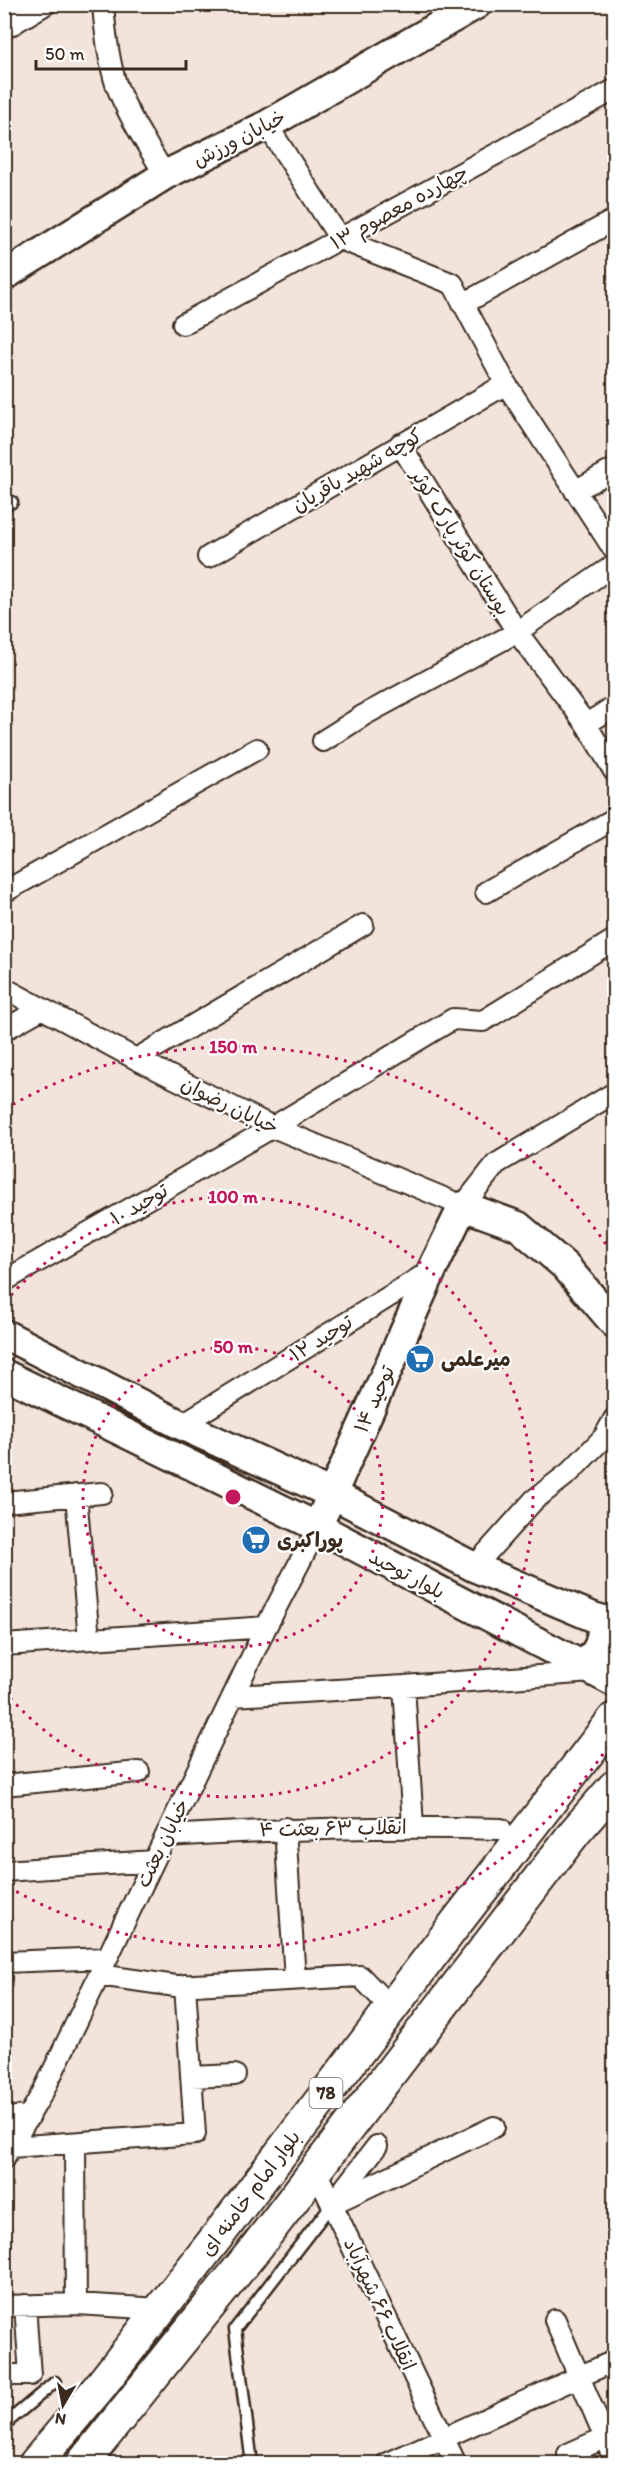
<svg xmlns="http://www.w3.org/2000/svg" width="619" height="2468" viewBox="0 0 619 2468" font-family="Itim,'Playpen Sans Arabic',sans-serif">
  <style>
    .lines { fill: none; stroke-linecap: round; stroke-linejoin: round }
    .lane-casing { stroke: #3b2a1e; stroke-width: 15 }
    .street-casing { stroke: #3b2a1e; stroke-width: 24 }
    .secondary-casing { stroke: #3b2a1e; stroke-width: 33 }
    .primary-casing { stroke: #3b2a1e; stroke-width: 36 }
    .lane { stroke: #fff; stroke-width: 10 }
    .street { stroke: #fff; stroke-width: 20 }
    .secondary { stroke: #fff; stroke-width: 28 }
    .primary { stroke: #fff; stroke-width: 32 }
    .ring { fill: none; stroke: #c2185b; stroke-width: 3; stroke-dasharray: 3 6 }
    .labels { text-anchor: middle; stroke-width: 4.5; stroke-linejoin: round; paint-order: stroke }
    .shield { fill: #fff; stroke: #766a62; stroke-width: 1.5 }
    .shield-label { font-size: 18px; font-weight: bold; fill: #3b2a1e }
    .street-label { font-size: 20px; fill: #3b2a1e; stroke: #fff }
    .poi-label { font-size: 20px; font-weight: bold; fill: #3b2a1e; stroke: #fff; text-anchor: start }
    .centre { fill: #c2185b; stroke: #fff; stroke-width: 3 }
    .ring-label { font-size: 18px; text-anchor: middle; font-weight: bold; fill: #c2185b; stroke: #fff; stroke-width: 4.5; stroke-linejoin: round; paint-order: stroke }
  </style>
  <rect width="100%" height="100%" fill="#f2e4db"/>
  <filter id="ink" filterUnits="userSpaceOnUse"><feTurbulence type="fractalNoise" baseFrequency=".0167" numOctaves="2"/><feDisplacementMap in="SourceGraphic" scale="12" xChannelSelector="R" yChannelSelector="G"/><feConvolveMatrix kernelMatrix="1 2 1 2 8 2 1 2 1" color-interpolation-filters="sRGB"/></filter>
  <g filter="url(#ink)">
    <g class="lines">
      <g class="lane-casing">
        <path id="lane" d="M 4,506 L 12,502
          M 4,2425 L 55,2382
          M 252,2464 L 235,2329 L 332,2204"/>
      </g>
      <g class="street-casing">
        <path id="street" d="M 103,4 C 105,30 108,59 116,84 C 128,116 148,146 165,175
          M 4,6 L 15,23
          M 4,29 L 46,4
          M 267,125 L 340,239 L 453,284 L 506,384 L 614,550
          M 463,304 L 614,220
          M 183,324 L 614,90
          M 400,444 L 517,632 L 614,565
          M 575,491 L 614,469
          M 208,557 L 506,384
          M 586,724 L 614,707
          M 323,741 L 364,715 L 517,632 L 586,724 L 614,771
          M 4,892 L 257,749
          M 486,892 L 614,819
          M 4,988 L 136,1059 L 273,1127 L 463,1206 L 496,1164 L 614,1093
          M 4,1030 L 41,1009
          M 136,1059 L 363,925
          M 4,1281 L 273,1127 L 453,1019 L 483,1021 L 614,940
          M 181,1425 L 432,1270
          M 76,1495 L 89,1639
          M 4,1502 L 102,1493
          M 474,1567 L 534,1500 L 570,1472 L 604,1437 L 614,1419
          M 4,1645 L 266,1627
          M 404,1686 L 413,1826
          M 233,1696 L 404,1686 L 592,1672
          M 4,1785 L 139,1772
          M 285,1828 L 295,1979
          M 166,1836 C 278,1829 389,1826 501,1829
          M 4,1871 L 154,1861
          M 4,1962 L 107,1958
          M 99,1975 L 176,1986 L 360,1976 L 391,2008
          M 191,2077 L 235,2075
          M 4,2118 L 30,2116
          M 75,2143 L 76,2304
          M 11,2147 L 195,2134 L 185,1985
          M 4,2158 L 43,2092 L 266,1627 L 318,1527
          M 316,2171 L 456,2464
          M 336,2199 L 377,2146
          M 332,2204 L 494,2127
          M 4,2306 L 76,2304 L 161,2309
          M 555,2320 L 614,2459
          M 4,2375 L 30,2375 L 25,2305
          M 568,2454 L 604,2438
          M 386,2464 L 614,2361"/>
      </g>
      <g class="secondary-casing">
        <path id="secondary" d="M 4,276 L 165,175 L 267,125 L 477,4
          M 4,1334 L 181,1425 L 332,1494 L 474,1567 L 593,1617 L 614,1623
          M 4,1374 L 318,1527 L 614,1682
          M 324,1512 L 432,1270 L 463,1206 L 518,1226 L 565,1266 L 614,1323
          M 582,1665 C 599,1653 603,1640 602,1620"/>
      </g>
      <g class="primary-casing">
        <path id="primary" d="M 35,2464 L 101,2385 L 220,2233 L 456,1923 L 614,1719
          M 82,2464 L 255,2249 L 575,1832 L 614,1787"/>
      </g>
      <use href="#lane" class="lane"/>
      <use href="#street" class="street"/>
      <use href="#secondary" class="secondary"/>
      <use href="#primary" class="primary"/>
    </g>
  </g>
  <g class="ring">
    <circle cx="233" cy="1497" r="150"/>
    <path d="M5 1302A300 300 0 1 1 5 1692"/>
    <path d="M613 1739A450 450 0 0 1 5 1885M5 1109A450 450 0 0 1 613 1255"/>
  </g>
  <defs>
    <g id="supermarket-disc" transform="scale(1.5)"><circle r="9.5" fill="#1f6fb2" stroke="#fff"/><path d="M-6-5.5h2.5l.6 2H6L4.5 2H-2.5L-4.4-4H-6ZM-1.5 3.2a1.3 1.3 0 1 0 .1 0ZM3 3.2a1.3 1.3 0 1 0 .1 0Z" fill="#fff"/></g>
  </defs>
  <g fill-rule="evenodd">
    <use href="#supermarket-disc" x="420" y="1359"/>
    <use href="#supermarket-disc" x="256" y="1540"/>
  </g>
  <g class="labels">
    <rect class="shield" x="309.5" y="2078" width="33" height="30" rx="4.5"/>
    <g class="shield-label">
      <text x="326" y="2099">78</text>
    </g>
    <g class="street-label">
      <text transform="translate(239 138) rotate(-27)" y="7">خیابان ورزش</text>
      <text transform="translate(399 207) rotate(-29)" y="7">چهارده معصوم ۱۳</text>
      <text transform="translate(357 470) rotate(-30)" y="7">کوچه شهید باقریان</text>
      <text transform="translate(461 542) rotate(58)" y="7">بوستان کوثر پارک کوثر</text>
      <text transform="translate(230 1105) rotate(26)" y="7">خیابان رضوان</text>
      <text transform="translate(139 1204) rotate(-30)" y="7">توحید ۱۰</text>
      <text transform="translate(321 1338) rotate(-32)" y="7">توحید ۱۲</text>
      <text transform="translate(374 1399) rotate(-66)" y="7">توحید ۱۴</text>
      <text transform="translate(407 1574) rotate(28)" y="7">بلوار توحید</text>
      <text transform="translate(333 1828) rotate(-1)" y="7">انقلاب ۶۳ بعثت ۴</text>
      <text transform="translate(162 1843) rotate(-64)" y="7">خیابان بعثت</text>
      <text transform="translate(250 2193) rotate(-53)" y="7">بلوار امام خامنه ای</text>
      <text transform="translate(380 2304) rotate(65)" y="7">انقلاب ۶۶ شهرآباد</text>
    </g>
    <g class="poi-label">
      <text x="441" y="1366">میرعلمی</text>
      <text x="277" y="1547">پوراکبری</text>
    </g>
  </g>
  <circle cx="233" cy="1497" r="9" class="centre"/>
  <g class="ring-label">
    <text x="233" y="1053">150 m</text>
    <text x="233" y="1203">100 m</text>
    <text x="233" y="1353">50 m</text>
  </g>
  <rect width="619" height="2468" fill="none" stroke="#fff" stroke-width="24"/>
  <rect x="12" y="12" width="595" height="2444" fill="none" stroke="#3b2a1e" stroke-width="2" filter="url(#ink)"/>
  <g transform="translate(63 2405) rotate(190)" stroke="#ffffff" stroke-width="4.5" paint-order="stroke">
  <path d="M0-4.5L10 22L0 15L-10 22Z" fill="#3b2a1e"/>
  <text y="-9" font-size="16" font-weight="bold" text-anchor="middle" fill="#3b2a1e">N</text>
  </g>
  <path d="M36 60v9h150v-9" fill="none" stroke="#3b2a1e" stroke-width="3"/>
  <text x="45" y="60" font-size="18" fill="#3b2a1e" stroke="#ffffff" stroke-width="4.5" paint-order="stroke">50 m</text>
</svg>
